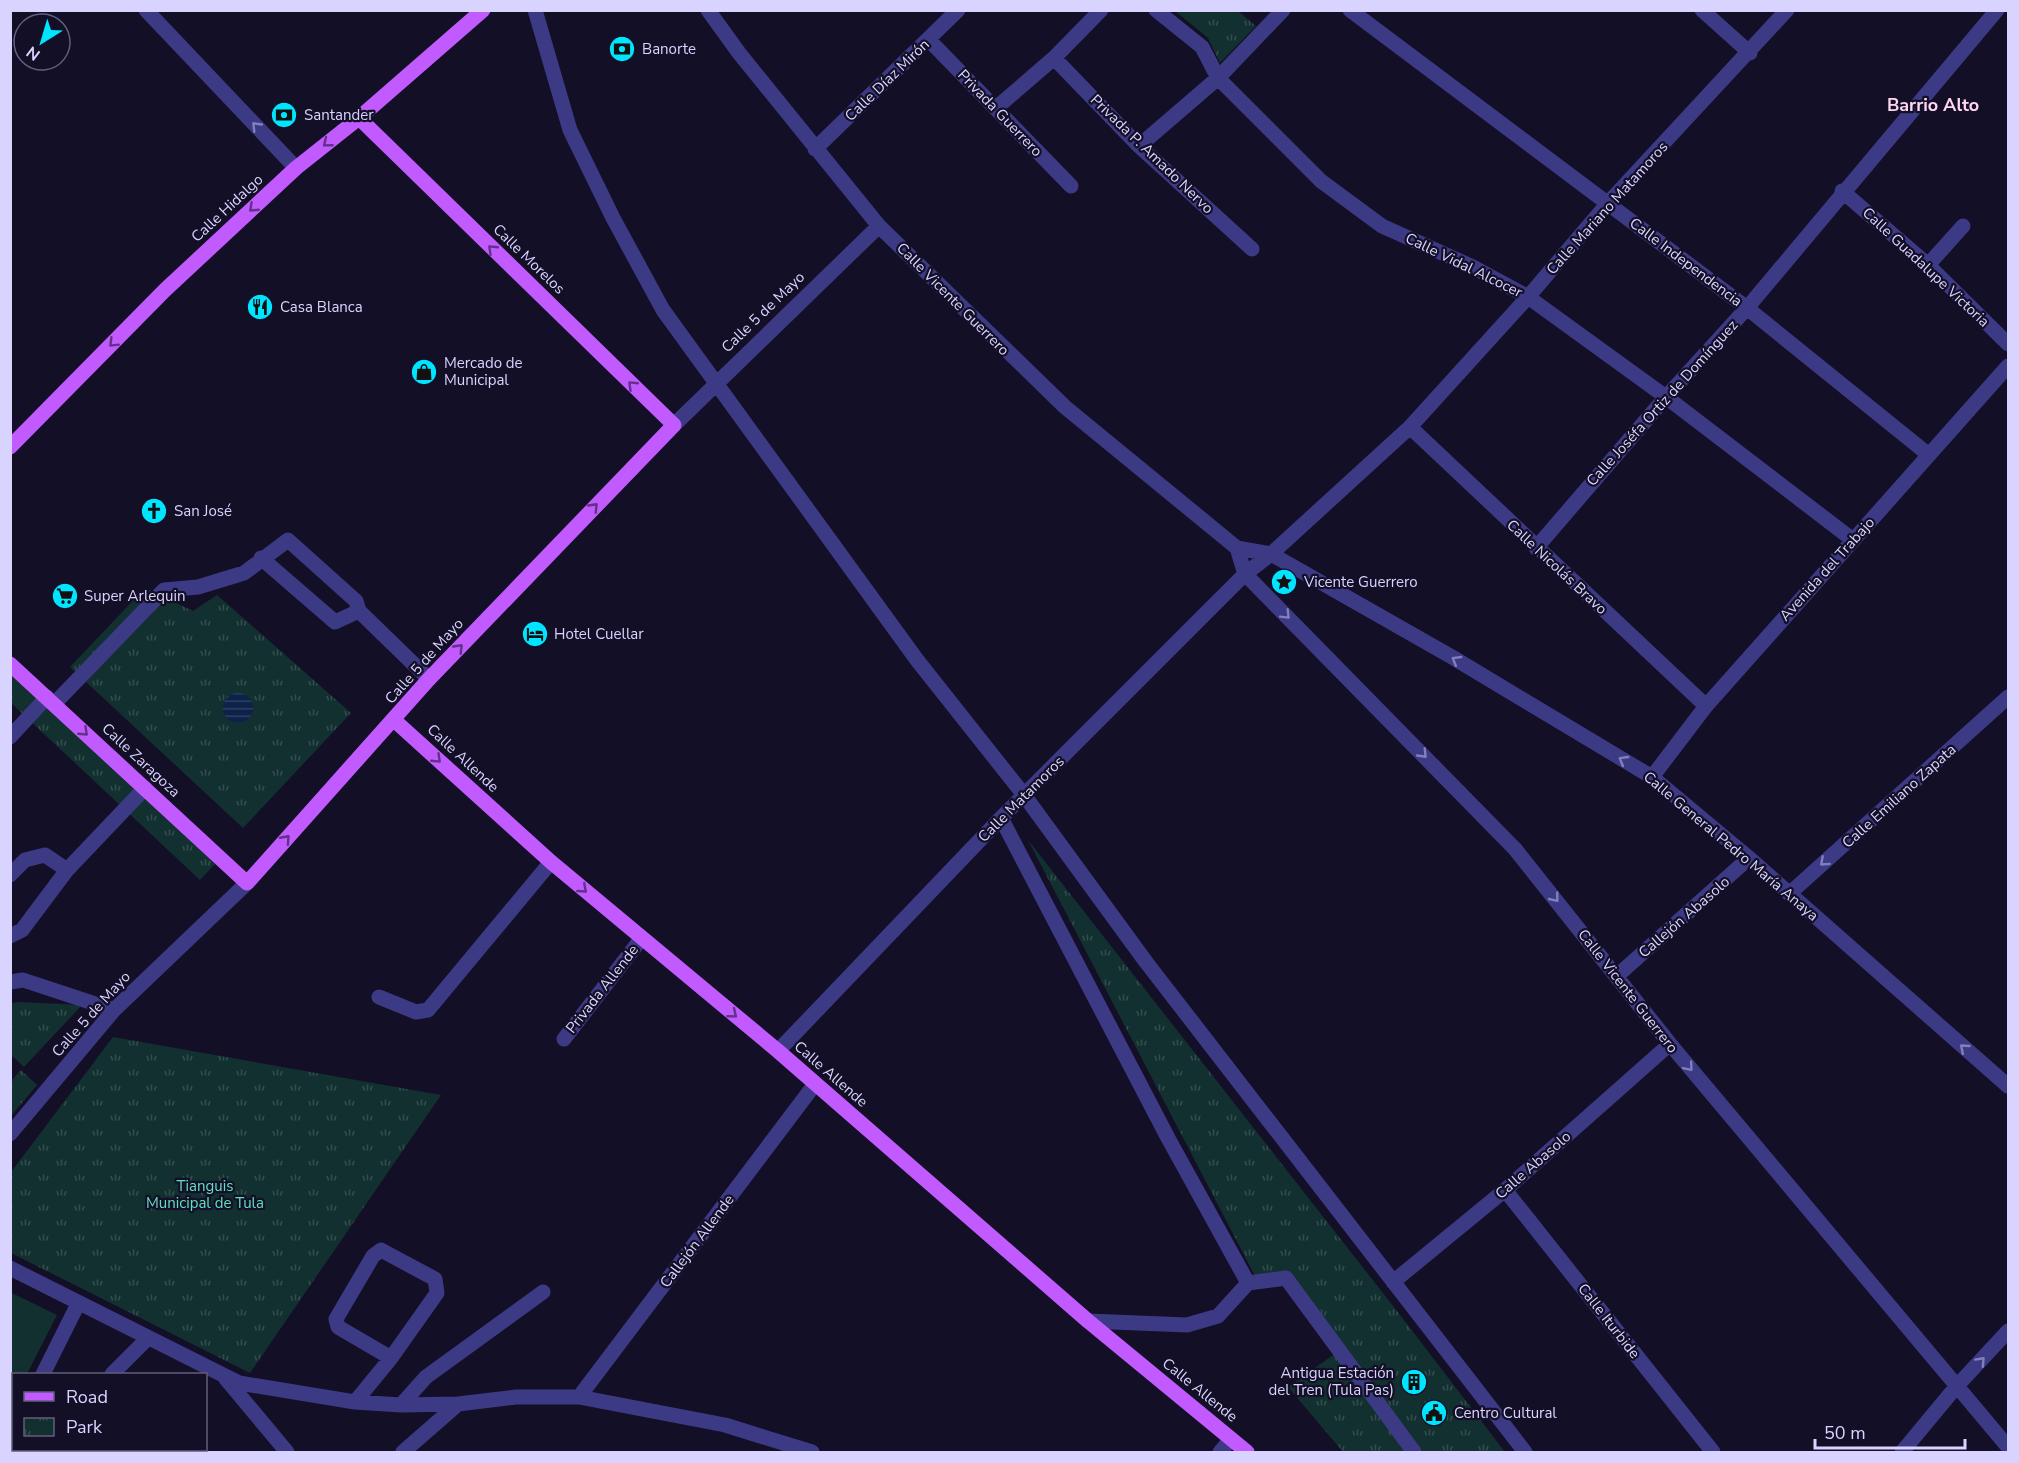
<svg xmlns="http://www.w3.org/2000/svg" width="2019" height="1463" viewBox="0 0 2019 1463" font-family="'Nunito Sans',sans-serif">
  <style>
    .park { fill: url(#park-tufts) }
    .pitch { fill: #12302f }
    .water { fill: url(#water-rules) }
    .lines { fill: none; stroke-linecap: round; stroke-linejoin: round }
    .minor { stroke: #3d3a85; stroke-width: 15 }
    .major { stroke: #c25bff; stroke-width: 15 }
    .oneway { stroke: #837fbc }
    .oneway2 { stroke: #623188 }
    .labels { text-anchor: middle; stroke-width: 4.5; stroke-linejoin: round; paint-order: stroke }
    .poi-label { font-size: 15px; fill: #d9d4ff; stroke: #130f26; text-anchor: start }
    .street-label { font-size: 15px; fill: #d9d4ff; stroke: #130f26 }
    .park-label { font-size: 15px; fill: #5fe0c0; stroke: #130f26 }
    .quarter-label { font-size: 18px; font-weight: bold; fill: #ffd6f0; stroke: #130f26 }
  </style>
  <defs>
    <pattern id="park-tufts" width="24" height="20" patternUnits="userSpaceOnUse" patternTransform="scale(1.5)"><rect width="24" height="20" fill="#12302f"/><path d="M3 7l-1-3M5 7V3M7 7l1-3M15 17l-1-3M17 17v-4M19 17l1-3" fill="none" stroke="#344d4e"/></pattern>
    <pattern id="water-rules" width="6" height="5" patternUnits="userSpaceOnUse" patternTransform="scale(1.5)"><rect width="6" height="5" fill="#0c2248"/><path d="M0 2.5h6" fill="none" stroke="#2f4163"/></pattern>
  </defs>
  <rect width="100%" height="100%" fill="#130f26"/>
  <path class="park" d="M 1175,11 L 1238,11 L 1256,26 L 1220,63 L 1208,38 Z
    M 145,588 L 193,611 L 217,595 L 351,713 L 243,828 L 70,667 Z
    M 10,671 L 133,784 L 215,864 L 200,880 L 11,703 Z
    M 1028,840 L 1397,1311 L 1505,1452 L 1343,1452 L 1288,1387 L 1343,1348 L 1287,1271 L 1255,1276 Z
    M 10,1003 L 20,1002 L 82,1005 L 24,1067 L 11,1055 Z
    M 113,1037 L 441,1095 L 250,1373 L 11,1253 L 11,1172 Z
    M 21,1070 L 37,1085 L 11,1116 L 11,1081 Z"/>
  <path class="pitch" d="M 10,1292 L 57,1315 L 27,1374 L 14,1374 L 13,1396 L 10,1395 Z"/>
  <path class="water" d="M223 708a15 15 0 1 1 30 0a15 15 0 1 1-30 0Z"/>
  <g class="lines">
    <path class="minor" d="M 146,10 L 296,168
      M 535,10 L 570,130 L 613,218 L 663,310 L 917,660 L 1024,795 L 1146,962 L 1525,1452
      M 708,10 L 739,53 L 879,226 L 1065,407 L 1237,548 L 1271,554 L 1452,657 L 1652,777 L 1749,858 L 2008,1086
      M 1156,10 L 1202,47 L 1218,78 L 1321,181 L 1382,226 L 1473,267 L 1528,297 L 1666,397 L 1853,540
      M 1350,10 L 1747,308 L 1929,455
      M 1702,10 L 1750,53
      M 929,40 L 1071,186
      M 1054,58 L 1139,146 L 1252,249
      M 996,108 L 1054,58 L 1101,10
      M 1139,146 L 1218,78 L 1283,10
      M 815,149 L 958,10
      M 1842,191 L 1928,265 L 2008,344
      M 1928,265 L 1963,226
      M 674,425 L 879,226
      M 1410,427 L 1706,706
      M 1237,548 L 1245,574 L 1515,849 L 1670,1044 L 2008,1447
      M 1536,548 L 1666,397 L 1747,308 L 1997,10
      M 261,558 L 335,622 L 359,611
      M 54,704 L 164,590 L 198,587 L 244,573 L 288,540 L 356,601 L 359,611 L 429,679
      M 10,737 L 47,697
      M 1652,777 L 1706,706 L 2008,366
      M 1001,818 L 1168,1138 L 1248,1283
      M 10,875 L 25,860 L 45,855 L 67,870
      M 1789,894 L 2008,697
      M 10,936 L 22,930 L 67,870 L 145,788
      M 1618,975 L 1749,858
      M 10,982 L 23,980 L 114,1010
      M 379,997 L 416,1012 L 428,1010 L 551,862
      M 564,1039 L 641,939
      M 778,1051 L 1001,818 L 1245,574 L 1271,554 L 1410,427 L 1528,297 L 1608,203 L 1787,10
      M 10,1134 L 114,1010 L 247,883
      M 1505,1190 L 1713,1452
      M 10,1268 L 239,1383 L 355,1402 L 401,1405 L 458,1404 L 516,1397 L 579,1397 L 725,1425 L 812,1452
      M 1393,1282 L 1505,1190 L 1670,1044
      M 1088,1321 L 1187,1325 L 1218,1316 L 1248,1283 L 1286,1278 L 1414,1452
      M 43,1374 L 78,1304
      M 112,1374 L 148,1338
      M 226,1379 L 287,1452
      M 579,1397 L 815,1084
      M 355,1402 L 391,1358 L 437,1293 L 435,1279 L 381,1250 L 373,1256 L 336,1319 L 338,1327 L 391,1358
      M 401,1405 L 426,1377 L 543,1292
      M 10,1444 L 14,1437
      M 56,1452 L 58,1450
      M 159,1452 L 160,1450
      M 403,1452 L 458,1404
      M 1220,1452 L 1231,1439
      M 1902,1452 L 1956,1387 L 2008,1331"/>
    <path class="major" d="M 10,447 L 165,290 L 296,168 L 359,118 L 483,10
      M 10,664 L 247,883 L 429,679 L 674,425 L 359,118
      M 394,720 L 551,862 L 778,1051 L 1088,1321 L 1247,1452"/>
  </g>
  <defs><path id="oneway-chevron" d="M-2-3.5L2.5 0L-2 3.5" fill="none" stroke-width="1.6" stroke-linecap="round" stroke-linejoin="round" transform="scale(1.5)"/></defs>
  <g class="oneway">
    <use href="#oneway-chevron" transform="translate(256 126) rotate(-134)"/>
    <use href="#oneway-chevron" transform="translate(1286 615) rotate(45)"/>
    <use href="#oneway-chevron" transform="translate(1456 660) rotate(-149)"/>
    <use href="#oneway-chevron" transform="translate(1423 754) rotate(46)"/>
    <use href="#oneway-chevron" transform="translate(1623 760) rotate(-149)"/>
    <use href="#oneway-chevron" transform="translate(1824 862) rotate(138)"/>
    <use href="#oneway-chevron" transform="translate(1555 898) rotate(51)"/>
    <use href="#oneway-chevron" transform="translate(1964 1048) rotate(-139)"/>
    <use href="#oneway-chevron" transform="translate(1689 1067) rotate(50)"/>
    <use href="#oneway-chevron" transform="translate(1981 1361) rotate(-47)"/>
  </g>
  <g class="oneway2">
    <use href="#oneway-chevron" transform="translate(327 143) rotate(141)"/>
    <use href="#oneway-chevron" transform="translate(253 208) rotate(137)"/>
    <use href="#oneway-chevron" transform="translate(492 249) rotate(-136)"/>
    <use href="#oneway-chevron" transform="translate(113 343) rotate(135)"/>
    <use href="#oneway-chevron" transform="translate(632 385) rotate(-136)"/>
    <use href="#oneway-chevron" transform="translate(594 507) rotate(-46)"/>
    <use href="#oneway-chevron" transform="translate(459 648) rotate(-46)"/>
    <use href="#oneway-chevron" transform="translate(84 732) rotate(43)"/>
    <use href="#oneway-chevron" transform="translate(437 759) rotate(44)"/>
    <use href="#oneway-chevron" transform="translate(286 839) rotate(-48)"/>
    <use href="#oneway-chevron" transform="translate(583 889) rotate(41)"/>
    <use href="#oneway-chevron" transform="translate(733 1014) rotate(39)"/>
  </g>
  <defs>
    <g id="bank-disc" transform="scale(1.35)"><circle r="9.5" fill="#00e5ff" stroke="#130f26"/><path d="M-6-4H6V4H-6ZM0-2.3a2.3 2.3 0 1 0 0 4.6a2.3 2.3 0 1 0 0-4.6Z" fill="#111"/></g>
    <g id="restaurant-disc" transform="scale(1.35)"><circle r="9.5" fill="#00e5ff" stroke="#130f26"/><path d="M-5-6h1v4h1v-4h1v4h1v-4h1v5L-1.5 .5V6h-2V.5L-5-1ZM5-6V6H3V1.5H1.5Q1.5-4 5-6Z" fill="#111"/></g>
    <g id="shop-disc" transform="scale(1.35)"><circle r="9.5" fill="#00e5ff" stroke="#130f26"/><path d="M-5-2.5h2.3a2.7 3.5 0 0 1 5.4 0H5L5.5 6h-11ZM-1.5-2.5h3a1.5 2.3 0 0 0-3 0Z" fill="#111"/></g>
    <g id="church-disc" transform="scale(1.35)"><circle r="9.5" fill="#00e5ff" stroke="#130f26"/><path d="M-1.2-6h2.4v3.5h3.3v2.4h-3.3V6h-2.4V-.1h-3.3v-2.4h3.3Z" fill="#111"/></g>
    <g id="sight-disc" transform="scale(1.35)"><circle r="9.5" fill="#00e5ff" stroke="#130f26"/><path d="M0-6L1.8-2.2L6-1.7L2.9 1.2L3.7 5.4L0 3.3L-3.7 5.4L-2.9 1.2L-6-1.7L-1.8-2.2Z" fill="#111"/></g>
    <g id="supermarket-disc" transform="scale(1.35)"><circle r="9.5" fill="#00e5ff" stroke="#130f26"/><path d="M-6-5.5h2.5l.6 2H6L4.5 2H-2.5L-4.4-4H-6ZM-1.5 3.2a1.3 1.3 0 1 0 .1 0ZM3 3.2a1.3 1.3 0 1 0 .1 0Z" fill="#111"/></g>
    <g id="hotel-disc" transform="scale(1.35)"><circle r="9.5" fill="#00e5ff" stroke="#130f26"/><path d="M-6-4.5h1.5V1H6V5H4.5V3h-9V5H-6ZM-4 0a1.8 1.8 0 1 1 3.6 0ZM.5 0V-2.5h3Q6-2.5 6 0Z" fill="#111"/></g>
    <g id="building-disc" transform="scale(1.35)"><circle r="9.5" fill="#00e5ff" stroke="#130f26"/><path d="M-4-6H4V6H1V3H-1V6H-4ZM-2.5-4.3h1.7v1.8h-1.7ZM.8-4.3h1.7v1.8H.8ZM-2.5-1h1.7V.8h-1.7ZM.8-1h1.7V.8H.8Z" fill="#111"/></g>
    <g id="civic-disc" transform="scale(1.35)"><circle r="9.5" fill="#00e5ff" stroke="#130f26"/><path d="M-.6-6.5H3V-4.5H.6V-3L4-1V1h2V6H-6V1h2V-1L-.6-3ZM-1.2 2.5V6h2.4V2.5Z" fill="#111"/></g>
  </defs>
  <g fill-rule="evenodd">
    <use href="#bank-disc" x="622" y="49"/>
    <use href="#bank-disc" x="284" y="115"/>
    <use href="#restaurant-disc" x="260" y="307"/>
    <use href="#shop-disc" x="424" y="372"/>
    <use href="#church-disc" x="154" y="511"/>
    <use href="#sight-disc" x="1284" y="582"/>
    <use href="#supermarket-disc" x="65" y="596"/>
    <use href="#hotel-disc" x="535" y="634"/>
    <use href="#building-disc" x="1414" y="1382"/>
    <use href="#civic-disc" x="1434" y="1413"/>
  </g>
  <g class="labels">
    <g class="poi-label">
      <text x="642" y="54">Banorte</text>
      <text x="304" y="120">Santander</text>
      <text x="280" y="312">Casa Blanca</text>
      <text x="444" y="368">Mercado de<tspan x="444" dy="17">Municipal</tspan></text>
      <text x="174" y="516">San José</text>
      <text x="1304" y="587">Vicente Guerrero</text>
      <text x="84" y="601">Super Arlequin</text>
      <text x="554" y="639">Hotel Cuellar</text>
      <text x="1394" y="1378" text-anchor="end">Antigua Estación<tspan x="1394" dy="17">del Tren (Tula Pas)</tspan></text>
      <text x="1454" y="1418">Centro Cultural</text>
    </g>
    <g class="street-label">
      <text transform="translate(887 80) rotate(-44)" y="5">Calle Díaz Mirón</text>
      <text transform="translate(1000 113) rotate(46)" y="5">Privada Guerrero</text>
      <text transform="translate(1152 154) rotate(44)" y="5">Privada P. Amado Nervo</text>
      <text transform="translate(227 208) rotate(-43)" y="5">Calle Hidalgo</text>
      <text transform="translate(1607 208) rotate(-48)" y="5">Calle Mariano Matamoros</text>
      <text transform="translate(529 259) rotate(44)" y="5">Calle Morelos</text>
      <text transform="translate(1686 262) rotate(37)" y="5">Calle Independencia</text>
      <text transform="translate(1464 265) rotate(26)" y="5">Calle Vidal Alcocer</text>
      <text transform="translate(1926 267) rotate(43)" y="5">Calle Guadalupe Victoria</text>
      <text transform="translate(953 299) rotate(45)" y="5">Calle Vicente Guerrero</text>
      <text transform="translate(763 312) rotate(-44)" y="5">Calle 5 de Mayo</text>
      <text transform="translate(1662 403) rotate(-48)" y="5">Calle Joséfa Ortiz de Domínguez</text>
      <text transform="translate(1557 567) rotate(43)" y="5">Calle Nicolás Bravo</text>
      <text transform="translate(1827 569) rotate(-48)" y="5">Avenida del Trabajo</text>
      <text transform="translate(424 661) rotate(-48)" y="5">Calle 5 de Mayo</text>
      <text transform="translate(463 758) rotate(43)" y="5">Calle Allende</text>
      <text transform="translate(141 760) rotate(43)" y="5">Calle Zaragoza</text>
      <text transform="translate(1899 796) rotate(-42)" y="5">Calle Emiliano Zapata</text>
      <text transform="translate(1021 799) rotate(-45)" y="5">Calle Matamoros</text>
      <text transform="translate(1731 846) rotate(40)" y="5">Calle General Pedro María Anaya</text>
      <text transform="translate(1684 917) rotate(-41)" y="5">Callejón Abasolo</text>
      <text transform="translate(602 989) rotate(-52)" y="5">Privada Allende</text>
      <text transform="translate(1628 991) rotate(52)" y="5">Calle Vicente Guerrero</text>
      <text transform="translate(91 1014) rotate(-48)" y="5">Calle 5 de Mayo</text>
      <text transform="translate(831 1074) rotate(41)" y="5">Calle Allende</text>
      <text transform="translate(1533 1165) rotate(-41)" y="5">Calle Abasolo</text>
      <text transform="translate(697 1241) rotate(-53)" y="5">Callejón Allende</text>
      <text transform="translate(1609 1321) rotate(52)" y="5">Calle Iturbide</text>
      <text transform="translate(1200 1390) rotate(39)" y="5">Calle Allende</text>
    </g>
    <g class="park-label">
      <text x="205" y="1191">Tianguis<tspan x="205" dy="17">Municipal de Tula</tspan></text>
    </g>
    <g class="quarter-label">
      <text x="1933" y="111">Barrio Alto</text>
    </g>
  </g>
  <rect width="2019" height="1463" fill="none" stroke="#d9d4ff" stroke-width="24"/>
  <rect x="12" y="1373" width="195" height="78" fill="#130f26" stroke="#625e7d" stroke-width="1.5"/>
  <rect x="24" y="1392" width="30" height="9" fill="#c25bff" stroke="#625e7d" stroke-width="1.5"/>
  <text x="66" y="1403" font-size="18" fill="#d9d4ff">Road</text>
  <rect x="24" y="1418" width="30" height="18" fill="url(#park-tufts)" stroke="#625e7d" stroke-width="1.5"/>
  <text x="66" y="1433" font-size="18" fill="#d9d4ff">Park</text>
  <g transform="translate(42 42) rotate(217)"><circle r="28" fill="#130f26" stroke="#625e7d" stroke-width="1.5"/>
  <path d="M0-4.5L10 22L0 15L-10 22Z" fill="#00e5ff"/>
  <text y="-9" font-size="16" font-weight="bold" text-anchor="middle" fill="#d9d4ff">N</text>
  </g>
  <path d="M1815 1439v9h150v-9" fill="none" stroke="#d9d4ff" stroke-width="3"/>
  <text x="1824" y="1439" font-size="18" fill="#d9d4ff" stroke="#130f26" stroke-width="4.5" paint-order="stroke">50 m</text>
</svg>
